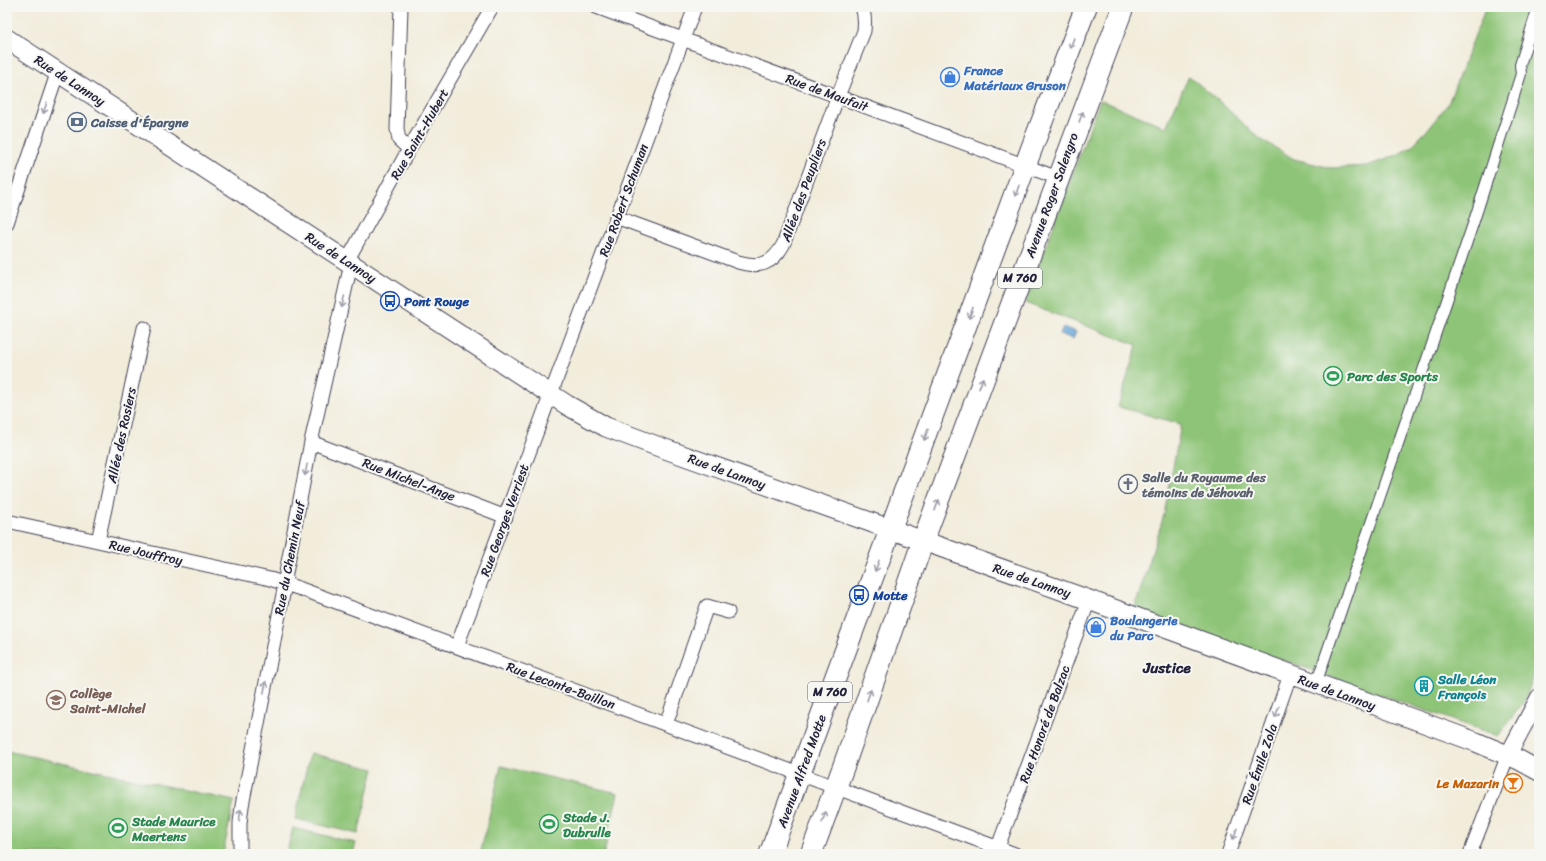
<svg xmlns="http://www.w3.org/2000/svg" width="1546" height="861" viewBox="0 0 1546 861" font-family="Sriracha,sans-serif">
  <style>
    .green { fill: #8ec477; stroke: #587359 }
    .water { fill: #64a4d7; stroke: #436389 }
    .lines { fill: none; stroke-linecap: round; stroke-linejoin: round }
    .pedestrian-casing { stroke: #414053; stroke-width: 12 }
    .minor-casing { stroke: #414053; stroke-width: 15 }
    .tertiary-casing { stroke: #414053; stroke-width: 18 }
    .secondary-casing { stroke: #414053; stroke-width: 21 }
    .primary-casing { stroke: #414053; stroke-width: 23 }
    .pedestrian { stroke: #fff; stroke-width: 10 }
    .minor { stroke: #fff; stroke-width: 13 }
    .tertiary { stroke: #fff; stroke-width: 16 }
    .secondary { stroke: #fff; stroke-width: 19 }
    .primary { stroke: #fff; stroke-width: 21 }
    .oneway { stroke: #9c9ca7 }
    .labels { text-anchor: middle; stroke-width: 4; stroke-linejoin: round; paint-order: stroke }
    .shield { fill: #f6f6f2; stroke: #626272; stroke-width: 1 }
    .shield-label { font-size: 12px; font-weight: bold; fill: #22223b }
    .shop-label { font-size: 13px; font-weight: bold; fill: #366cbe; stroke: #f6f6f2; text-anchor: start }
    .street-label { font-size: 13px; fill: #22223b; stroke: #f6f6f2 }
    .service-label { font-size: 13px; font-weight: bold; fill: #4e5e75; stroke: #f6f6f2; text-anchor: start }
    .transit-label { font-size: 13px; font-weight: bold; fill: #164399; stroke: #f6f6f2; text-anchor: start }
    .leisure-label { font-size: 13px; font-weight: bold; fill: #27864d; stroke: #f6f6f2; text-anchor: start }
    .worship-label { font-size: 13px; font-weight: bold; fill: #5b616d; stroke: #f6f6f2; text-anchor: start }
    .culture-label { font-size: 13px; font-weight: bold; fill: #0d838f; stroke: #f6f6f2; text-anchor: start }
    .education-label { font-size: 13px; font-weight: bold; fill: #785e54; stroke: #f6f6f2; text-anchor: start }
    .food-label { font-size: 13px; font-weight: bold; fill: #c56008; stroke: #f6f6f2; text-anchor: end }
    .quarter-label { font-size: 15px; font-weight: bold; fill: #22223b; stroke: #f6f6f2 }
  </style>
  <rect width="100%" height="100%" fill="#f6f6f2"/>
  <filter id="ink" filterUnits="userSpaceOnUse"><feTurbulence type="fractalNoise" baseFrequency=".025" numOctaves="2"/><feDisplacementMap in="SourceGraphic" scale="8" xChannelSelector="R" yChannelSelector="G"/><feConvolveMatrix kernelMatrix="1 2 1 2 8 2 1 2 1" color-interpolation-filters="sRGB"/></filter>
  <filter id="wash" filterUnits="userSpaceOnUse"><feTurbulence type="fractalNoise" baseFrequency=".012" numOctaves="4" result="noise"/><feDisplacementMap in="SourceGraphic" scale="16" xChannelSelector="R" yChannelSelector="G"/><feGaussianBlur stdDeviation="0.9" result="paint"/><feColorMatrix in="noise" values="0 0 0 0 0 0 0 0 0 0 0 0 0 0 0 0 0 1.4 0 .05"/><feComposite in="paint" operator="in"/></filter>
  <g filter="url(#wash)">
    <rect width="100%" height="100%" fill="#f2ecdb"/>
    <path class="green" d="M 1486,7 L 1539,7 L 1539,661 L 1525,700 L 1498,736 L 1300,666 L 1134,610 L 1164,515 L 1181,424 L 1118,407 L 1137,345 L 1025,303 L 1100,100 L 1166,127 L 1189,76 L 1220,102 L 1259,138 L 1294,159 L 1331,168 L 1367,166 L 1397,155 L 1411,147 L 1428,129 L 1448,104 Z
      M 7,751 L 234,801 L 223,854 L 7,854 Z
      M 310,753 L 374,769 L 358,834 L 295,819 Z
      M 501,766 L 618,793 L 604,854 L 480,854 Z
      M 293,828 L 356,843 L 353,854 L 286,854 Z"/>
    <path class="water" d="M 1063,327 L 1076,332 L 1073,339 L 1060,334 Z"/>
  </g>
  <g filter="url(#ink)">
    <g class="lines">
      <g class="pedestrian-casing">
        <path id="pedestrian" d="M 1316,684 L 1473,224 L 1521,74 L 1520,65 L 1538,7"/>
      </g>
      <g class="minor-casing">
        <path id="minor" d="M 401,7 L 397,129 L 399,140 L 409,149
          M 596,7 L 1058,178
          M 616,217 L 738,262 C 759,268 772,265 783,245 L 838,96 L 864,31 C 865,22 865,15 862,7
          M 7,223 L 58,71
          M 347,261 L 409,149 L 492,7
          M 311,442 L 506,517
          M 7,521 L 270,579 L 301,589 L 1015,854
          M 98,541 L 144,328
          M 457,646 L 695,7
          M 666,724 L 707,606 L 728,612
          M 998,847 L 1089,600
          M 240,854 L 240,823 L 242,806 L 285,584 L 286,573 L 311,442 L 351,264
          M 1228,854 L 1290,675
          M 1470,854 L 1508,755"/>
      </g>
      <g class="tertiary-casing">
        <path id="tertiary" d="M 1508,755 L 1539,697"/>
      </g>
      <g class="secondary-casing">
        <path id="secondary" d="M 7,39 L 567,405 L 606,427 L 654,445 L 1089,600 L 1476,742 L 1519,760 L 1539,771"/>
      </g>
      <g class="primary-casing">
        <path id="primary" d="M 770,854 L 1031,150 L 1086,7
          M 811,854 L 844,765 L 923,541 L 1123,7"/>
      </g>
      <use href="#pedestrian" class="pedestrian"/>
      <use href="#minor" class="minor"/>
      <use href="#tertiary" class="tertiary"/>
      <use href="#secondary" class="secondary"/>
      <use href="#primary" class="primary"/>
    </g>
    <defs><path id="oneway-shaft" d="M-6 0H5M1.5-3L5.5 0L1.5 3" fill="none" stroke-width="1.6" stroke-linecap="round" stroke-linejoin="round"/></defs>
    <g class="oneway">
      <use href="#oneway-shaft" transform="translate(1072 43) rotate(111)"/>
      <use href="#oneway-shaft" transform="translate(45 108) rotate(108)"/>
      <use href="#oneway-shaft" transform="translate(1081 117) rotate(-69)"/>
      <use href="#oneway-shaft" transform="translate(1017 191) rotate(110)"/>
      <use href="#oneway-shaft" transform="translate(343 302) rotate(103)"/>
      <use href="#oneway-shaft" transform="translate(971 313) rotate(110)"/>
      <use href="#oneway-shaft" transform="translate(981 383) rotate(-70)"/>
      <use href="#oneway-shaft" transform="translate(926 435) rotate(110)"/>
      <use href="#oneway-shaft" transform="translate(306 470) rotate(101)"/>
      <use href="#oneway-shaft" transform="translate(937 505) rotate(-70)"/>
      <use href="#oneway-shaft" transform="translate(877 566) rotate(110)"/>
      <use href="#oneway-shaft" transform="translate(265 687) rotate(-79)"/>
      <use href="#oneway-shaft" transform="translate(869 695) rotate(-70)"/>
      <use href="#oneway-shaft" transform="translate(1277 712) rotate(109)"/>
      <use href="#oneway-shaft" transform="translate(240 815) rotate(-83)"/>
      <use href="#oneway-shaft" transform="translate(824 817) rotate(-70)"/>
      <use href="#oneway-shaft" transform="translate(1235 834) rotate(109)"/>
    </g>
  </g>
  <defs>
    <g id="shop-ring" transform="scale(1)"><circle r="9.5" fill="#f6f6f2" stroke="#3f7fe0" stroke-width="1.5"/><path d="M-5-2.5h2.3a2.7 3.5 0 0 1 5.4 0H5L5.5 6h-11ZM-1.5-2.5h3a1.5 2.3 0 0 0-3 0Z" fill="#3f7fe0"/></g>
    <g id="bank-ring" transform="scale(1)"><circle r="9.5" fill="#f6f6f2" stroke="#5c6f8a" stroke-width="1.5"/><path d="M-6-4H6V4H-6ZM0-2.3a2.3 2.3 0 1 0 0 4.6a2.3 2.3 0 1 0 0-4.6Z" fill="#5c6f8a"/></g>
    <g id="bus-ring" transform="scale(1)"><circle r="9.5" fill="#f6f6f2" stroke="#1a4fb4" stroke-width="1.5"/><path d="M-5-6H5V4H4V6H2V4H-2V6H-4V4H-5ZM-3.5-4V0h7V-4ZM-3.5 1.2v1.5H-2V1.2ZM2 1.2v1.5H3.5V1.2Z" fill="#1a4fb4"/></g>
    <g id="stadium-ring" transform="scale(1)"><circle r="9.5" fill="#f6f6f2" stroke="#2e9e5b" stroke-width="1.5"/><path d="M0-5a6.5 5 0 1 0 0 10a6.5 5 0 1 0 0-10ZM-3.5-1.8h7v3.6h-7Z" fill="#2e9e5b"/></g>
    <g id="church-ring" transform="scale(1)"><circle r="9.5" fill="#f6f6f2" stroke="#6b7280" stroke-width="1.5"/><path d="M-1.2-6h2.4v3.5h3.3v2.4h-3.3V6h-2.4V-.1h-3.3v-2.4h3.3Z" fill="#6b7280"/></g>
    <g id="building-ring" transform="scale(1)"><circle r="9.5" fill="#f6f6f2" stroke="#0f9aa8" stroke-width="1.5"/><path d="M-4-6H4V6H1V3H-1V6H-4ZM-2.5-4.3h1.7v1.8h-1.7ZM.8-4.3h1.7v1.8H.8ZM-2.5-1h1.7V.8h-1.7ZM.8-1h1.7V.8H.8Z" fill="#0f9aa8"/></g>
    <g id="school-ring" transform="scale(1)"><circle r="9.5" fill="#f6f6f2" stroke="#8d6e63" stroke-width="1.5"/><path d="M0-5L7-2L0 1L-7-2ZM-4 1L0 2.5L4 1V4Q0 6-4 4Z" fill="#8d6e63"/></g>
    <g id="bar-ring" transform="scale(1)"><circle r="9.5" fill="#f6f6f2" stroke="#e8710a" stroke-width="1.5"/><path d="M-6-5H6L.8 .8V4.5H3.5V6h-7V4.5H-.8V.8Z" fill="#e8710a"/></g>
  </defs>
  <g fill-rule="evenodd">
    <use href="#shop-ring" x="950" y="77"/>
    <use href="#bank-ring" x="77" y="122"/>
    <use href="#bus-ring" x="390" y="301"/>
    <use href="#stadium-ring" x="1333" y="376"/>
    <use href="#church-ring" x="1128" y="484"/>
    <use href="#bus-ring" x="859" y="595"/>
    <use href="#shop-ring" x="1096" y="627"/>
    <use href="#building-ring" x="1424" y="686"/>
    <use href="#school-ring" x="56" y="700"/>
    <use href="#bar-ring" x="1513" y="783"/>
    <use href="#stadium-ring" x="549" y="824"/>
    <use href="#stadium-ring" x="118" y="828"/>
  </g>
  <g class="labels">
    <g class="shield">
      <rect x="998" y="268" width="44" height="20" rx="3"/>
      <rect x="808" y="682" width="44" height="20" rx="3"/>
    </g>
    <g class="shield-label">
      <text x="1020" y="282">M 760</text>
      <text x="830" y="696">M 760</text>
    </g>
    <g class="shop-label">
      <text x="964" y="75">France<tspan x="964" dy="15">Matériaux Gruson</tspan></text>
      <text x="1110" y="625">Boulangerie<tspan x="1110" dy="15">du Parc</tspan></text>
    </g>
    <g class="street-label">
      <text transform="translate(70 80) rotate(33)" y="5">Rue de Lannoy</text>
      <text transform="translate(827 92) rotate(20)" y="5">Rue de Maufait</text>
      <text transform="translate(419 134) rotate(-60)" y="5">Rue Saint-Hubert</text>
      <text transform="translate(803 190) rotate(-70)" y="5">Allée des Peupliers</text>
      <text transform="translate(1051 195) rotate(-70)" y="5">Avenue Roger Salengro</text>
      <text transform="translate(623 200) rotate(-70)" y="5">Rue Robert Schuman</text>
      <text transform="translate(341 257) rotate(33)" y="5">Rue de Lannoy</text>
      <text transform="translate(121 435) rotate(-78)" y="5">Allée des Rosiers</text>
      <text transform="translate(727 471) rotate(20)" y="5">Rue de Lannoy</text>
      <text transform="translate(409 479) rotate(21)" y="5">Rue Michel-Ange</text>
      <text transform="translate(504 520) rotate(-70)" y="5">Rue Georges Verriest</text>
      <text transform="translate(146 552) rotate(13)" y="5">Rue Jouffroy</text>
      <text transform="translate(289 558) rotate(-79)" y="5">Rue du Chemin Neuf</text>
      <text transform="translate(1032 580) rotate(19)" y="5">Rue de Lannoy</text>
      <text transform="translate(561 685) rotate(20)" y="5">Rue Leconte-Baillon</text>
      <text transform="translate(1337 692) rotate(20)" y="5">Rue de Lannoy</text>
      <text transform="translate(1044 724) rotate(-70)" y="5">Rue Honoré de Balzac</text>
      <text transform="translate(1259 764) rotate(-71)" y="5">Rue Émile Zola</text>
      <text transform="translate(801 771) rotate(-70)" y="5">Avenue Alfred Motte</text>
    </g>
    <g class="service-label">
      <text x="91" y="127">Caisse d'Épargne</text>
    </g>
    <g class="transit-label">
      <text x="404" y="306">Pont Rouge</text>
      <text x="873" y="600">Motte</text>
    </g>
    <g class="leisure-label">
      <text x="1347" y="381">Parc des Sports</text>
      <text x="563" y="822">Stade J.<tspan x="563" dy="15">Dubrulle</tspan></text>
      <text x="132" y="826">Stade Maurice<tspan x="132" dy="15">Maertens</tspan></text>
    </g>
    <g class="worship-label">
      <text x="1142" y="482">Salle du Royaume des<tspan x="1142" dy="15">témoins de Jéhovah</tspan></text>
    </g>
    <g class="culture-label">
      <text x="1438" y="684">Salle Léon<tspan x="1438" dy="15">François</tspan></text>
    </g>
    <g class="education-label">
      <text x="70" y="698">Collège<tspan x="70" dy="15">Saint-Michel</tspan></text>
    </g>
    <g class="food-label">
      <text x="1499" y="788">Le Mazarin</text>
    </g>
    <g class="quarter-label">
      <text x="1167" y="673">Justice</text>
    </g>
  </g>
  <rect width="1546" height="861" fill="none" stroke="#f6f6f2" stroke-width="24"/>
</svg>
